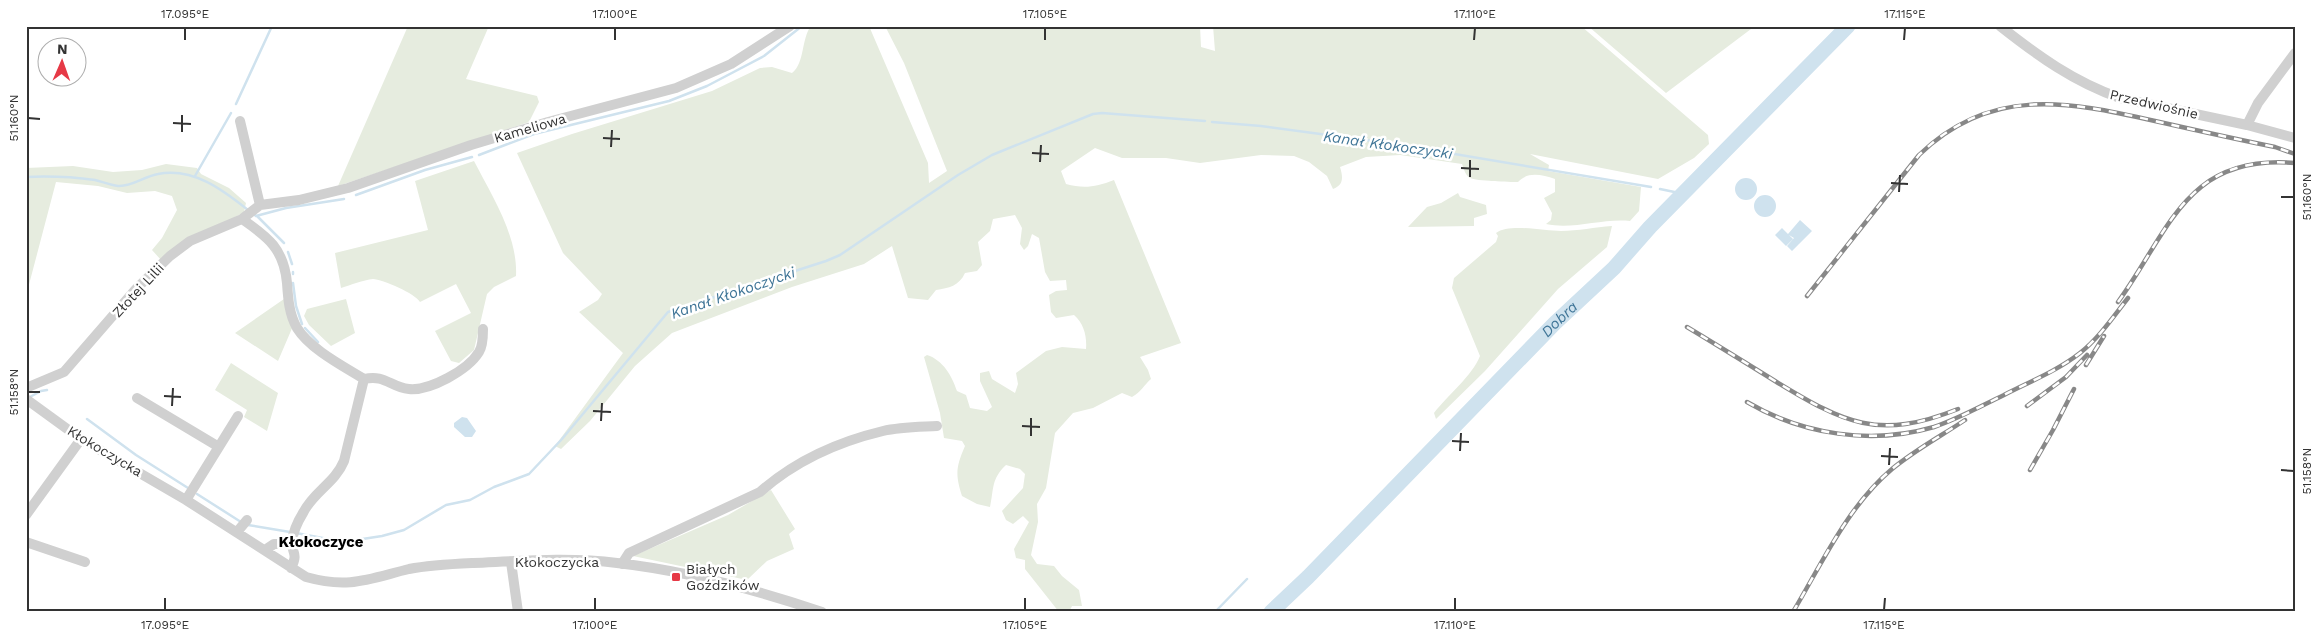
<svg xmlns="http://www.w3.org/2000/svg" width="2321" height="638" viewBox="0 0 2321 638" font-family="'Work Sans',sans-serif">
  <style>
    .green { fill: #e6ecdf }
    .water { fill: #cfe2ee }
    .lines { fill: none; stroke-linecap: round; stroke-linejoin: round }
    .stream { stroke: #cfe2ee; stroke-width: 2.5 }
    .river { stroke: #cfe2ee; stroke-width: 15 }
    .minor { stroke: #d0d0d0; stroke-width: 10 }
    .rail-casing { stroke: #888; stroke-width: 4.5 }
    .rail { stroke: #fff; stroke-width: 2.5; stroke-dasharray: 8; stroke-linecap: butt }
    .ticks { fill: none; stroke: #333; stroke-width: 2 }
    .poi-dot { fill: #e63946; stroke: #fff; stroke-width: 2 }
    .labels { text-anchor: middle; stroke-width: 5; stroke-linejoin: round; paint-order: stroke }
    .street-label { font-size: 14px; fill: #333; stroke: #fff }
    .poi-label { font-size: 14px; fill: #333; stroke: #fff; text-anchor: start }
    .water-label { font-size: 15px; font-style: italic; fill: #3f7597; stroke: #fff }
    .neighbourhood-label { font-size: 15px; font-weight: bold; fill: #000; stroke: #fff }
    .neatline { fill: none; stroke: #333; stroke-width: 2 }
    .ticks-label { font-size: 12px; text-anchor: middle; fill: #333 }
  </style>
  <rect width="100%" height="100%" fill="#fff"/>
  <path class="green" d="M 408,26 L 489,26 L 466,79 L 537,96 L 539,102 L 529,122 L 338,186 Z
    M 811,26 L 869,26 L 928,163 L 929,183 L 947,171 L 904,63 L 885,26 L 1200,26 L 1201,47 L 1215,51 L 1213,26 L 1581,26 L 1708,135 L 1709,144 L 1694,158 L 1658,179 L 1530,154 L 1549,165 L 1548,171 L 1641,187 L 1639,211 L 1630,221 C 1603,218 1573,230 1546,224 L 1551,220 L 1552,213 L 1544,198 L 1555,192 L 1555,179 C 1542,175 1528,171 1518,182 C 1510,182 1476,181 1470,178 C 1465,175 1464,169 1462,164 L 1400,155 L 1366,157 L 1340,167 C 1343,177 1344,185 1333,189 L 1327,176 L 1309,162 L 1294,156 L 1261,155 L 1200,163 L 1166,158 L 1122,158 L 1095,148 L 1061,171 L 1066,184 C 1084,189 1096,187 1114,180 L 1181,343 L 1140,357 L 1148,370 L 1151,379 C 1144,385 1141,392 1132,397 L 1122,393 L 1093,408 L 1073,413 L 1055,433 L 1046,488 L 1037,504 L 1038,522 L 1031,555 L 1037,564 L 1054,566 L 1062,576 L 1079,590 L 1082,606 L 1072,606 L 1069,612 L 1059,612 L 1025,569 L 1025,560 L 1016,558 L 1014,549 L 1029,522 L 1023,516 L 1013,524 L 1006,520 L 1002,511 L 1023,488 L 1025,474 L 1020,469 L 1006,465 C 991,479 994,489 990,507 L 977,504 L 962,496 C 955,474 956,467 965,446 L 962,441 L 944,438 L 940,413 L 924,357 L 927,355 C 943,360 952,376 957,391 L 966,395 L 970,408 L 987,411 L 992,407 L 980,381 L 980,373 L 989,371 L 992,379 L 1015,393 L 1018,384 L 1016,373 L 1046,351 L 1062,347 L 1086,349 C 1087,336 1084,324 1074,315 L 1056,318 L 1051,312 L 1049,295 L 1056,291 L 1067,290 L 1066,280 L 1050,281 L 1045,272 L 1039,238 L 1032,234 L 1028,246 L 1024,250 L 1020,244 L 1022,228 L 1015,215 L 993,219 L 990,231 L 978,242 L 982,265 L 977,271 L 965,273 C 959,286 949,288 936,290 L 928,300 L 908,298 L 892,246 L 864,264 L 792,287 L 672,333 L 635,366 L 590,421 L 561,449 L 555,446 L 623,353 L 579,312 L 598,300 L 602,294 L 563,253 L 517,153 L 572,134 L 712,91 L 760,68 L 772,67 L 792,73 C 805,63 801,39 811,26 Z
    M 1588,26 L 1755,26 L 1666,93 Z
    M 474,161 C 492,196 518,236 516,276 L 494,287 L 487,294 L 474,350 L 459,363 L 451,361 L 435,331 L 471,313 L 456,284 L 420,302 C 416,294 382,279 373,279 C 363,280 351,285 341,288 L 335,253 L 428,230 L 415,181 Z
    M 166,164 L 197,168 L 201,174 L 229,188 L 246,203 L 244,212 L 161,260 L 152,250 L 162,238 L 177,210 L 172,196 L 155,191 L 127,193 L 98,186 L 56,182 L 26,296 L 26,168 L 73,166 L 113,172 L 142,170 Z
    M 1458,193 L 1460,197 L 1486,205 L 1487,214 L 1474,218 L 1474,226 L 1408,227 L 1427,207 L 1441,203 Z
    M 1612,226 L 1607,247 L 1558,289 L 1485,371 L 1436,419 L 1434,413 C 1448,395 1472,376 1480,356 L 1452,288 L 1454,278 L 1496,242 L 1498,236 L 1496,233 C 1509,223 1544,231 1561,231 C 1578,231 1595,227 1612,226 Z
    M 284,299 L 293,326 L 278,361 L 235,333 Z
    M 346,299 L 355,333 L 331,346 L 309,325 L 304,316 L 307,309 Z
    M 231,363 L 278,393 L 267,431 L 244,417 L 247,410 L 215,390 Z
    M 771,490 L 795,529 L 789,534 L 794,549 L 767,561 L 747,580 L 633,556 L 728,515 Z"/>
  <path class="water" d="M1735 189a11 11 0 1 1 22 0a11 11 0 1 1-22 0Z
    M1754 206a11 11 0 1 1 22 0a11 11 0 1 1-22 0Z
    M 1800,220 L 1812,231 L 1799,244 L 1795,240 L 1799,244 L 1792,251 L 1787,246 L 1794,238 L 1789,235 L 1793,239 L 1786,246 L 1775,235 L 1782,228 L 1788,234 Z
    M 462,417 L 467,418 L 476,431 L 472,437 L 465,437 L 454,427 L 454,423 Z"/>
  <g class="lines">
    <path class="stream" d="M 236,104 L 272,26
      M 1212,122 L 1261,126 L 1395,144 L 1651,187
      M 479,155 L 534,134 L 669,101 L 707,86 L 764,56 L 802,26
      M 195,176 L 231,113
      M 26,177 C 49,176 73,177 95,180 C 103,182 110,185 118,186 C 132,187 145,176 158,174 C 193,167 223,190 248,210
      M 1660,189 L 1684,194
      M 356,195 L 425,170 L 472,157
      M 254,214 L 256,216 L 286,208 L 344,199
      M 257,216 L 284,243
      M 288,252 L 292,264
      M 293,272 L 293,274
      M 293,283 L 296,306 L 302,324
      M 305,328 L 318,342
      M 28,398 L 41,391 L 47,390
      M 87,419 L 136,455 L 188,488
      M 197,494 L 241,522
      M 248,525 L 290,532
      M 296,533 L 328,539 L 356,540 L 382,536 L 404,530 L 446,505 L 470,500 L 494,487 L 529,474 L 562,439 L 668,312 L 826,261 L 840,255 L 958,175 L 992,155 L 1093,114 L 1102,113 L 1205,121
      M 1215,612 L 1247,579"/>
    <path class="river" id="s1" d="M 1271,612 L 1308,577 L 1555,323 L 1614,268 L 1650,227 L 1848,26"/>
    <path class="minor" d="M 2000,26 C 2038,56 2074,82 2120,98 L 2247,125 L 2295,138
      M 240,121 L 260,205
      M 2247,125 L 2258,103 L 2295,53
      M 260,205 L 299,200 L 348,188 L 471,145 L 548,122 L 676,88 L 731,64 L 790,26
      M 242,219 C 268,237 284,249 287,283 C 288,298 289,314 297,328 C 310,349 343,366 364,379
      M 364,379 C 385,374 390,387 409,389 C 430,391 468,370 479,352 C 483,346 483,336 483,329
      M 26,388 L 64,372 L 136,289 L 170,256 L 190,241 L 242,219 L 260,205
      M 137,398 L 219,447
      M 26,399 L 81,439 L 186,500 L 306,577 C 349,589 368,579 409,569 C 430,565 452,564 473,563 C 520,561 570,557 617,563 C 688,571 754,589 822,612
      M 186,500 L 238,416
      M 26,515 L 81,439
      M 237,532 L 247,520
      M 26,542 L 85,562
      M 265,550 L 274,544 L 292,544
      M 511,562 L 518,612
      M 622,564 L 629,553 L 760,492 C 795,461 837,442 883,431 C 900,427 919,427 937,426
      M 291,568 C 299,553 291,552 292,542 C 293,533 298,521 303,513 C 313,492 335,483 344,461 L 364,379"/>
    <g class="rail-casing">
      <path id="rail" d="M 1807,296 L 1919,155 C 1990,86 2068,101 2155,121 C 2195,130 2235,139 2275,147 L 2295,154
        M 2118,302 C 2170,230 2186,154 2295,163
        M 1687,327 C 1717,345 1746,363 1775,381 C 1844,423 1878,441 1958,409
        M 2086,365 L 2104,336
        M 1747,402 C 1803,435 1872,445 1934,427 C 1958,419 1981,406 2004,395 C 2029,382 2057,371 2080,353 C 2099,338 2113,317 2128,298
        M 2027,406 L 2066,377 L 2087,355
        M 2030,470 L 2053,430 L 2074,389
        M 1793,612 C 1822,563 1848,506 1892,469 C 1915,450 1941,436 1965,420"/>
    </g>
    <use href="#rail" class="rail"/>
  </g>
  <path class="ticks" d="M 185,40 L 185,28M 615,40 L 615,28M 1045,40 L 1045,28M 1474,40 L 1475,28M 1904,40 L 1905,28M 28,118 L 40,119M 173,123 L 191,124M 182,132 L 182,115M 603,138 L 620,139M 611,147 L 612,130M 1032,153 L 1049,154M 1040,162 L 1041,145M 1461,168 L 1479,169M 1470,177 L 1470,160M 1891,183 L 1908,184M 1899,192 L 1900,175M 2281,197 L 2294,197M 28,392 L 40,392M 164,396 L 181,397M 172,406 L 173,388M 593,411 L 611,412M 601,421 L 602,403M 1022,426 L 1040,427M 1031,436 L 1031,418M 1452,441 L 1469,442M 1460,451 L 1461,433M 1881,456 L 1898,457M 1889,465 L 1890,448M 2281,470 L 2294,471M 165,610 L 165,598M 595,610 L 595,598M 1025,610 L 1025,598M 1455,610 L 1455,598M 1884,610 L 1885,598"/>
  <rect class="poi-dot" x="671" y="572" width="10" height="10" rx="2.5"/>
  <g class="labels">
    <g class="street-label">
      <text transform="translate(2154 104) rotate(13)" y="5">Przedwiośnie</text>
      <text transform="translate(530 128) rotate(-16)" y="5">Kameliowa</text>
      <text transform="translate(138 290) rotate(-47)" y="5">Złotej Lilii</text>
      <text transform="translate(105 451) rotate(31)" y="5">Kłokoczycka</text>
      <text x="557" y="567">Kłokoczycka</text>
    </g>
    <g class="poi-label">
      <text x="686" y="574">Białych<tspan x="686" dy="16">Goździków</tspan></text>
    </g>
    <g class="water-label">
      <text transform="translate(1388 145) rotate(8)" y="5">Kanał Kłokoczycki</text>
      <text transform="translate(733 293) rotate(-19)" y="5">Kanał Kłokoczycki</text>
      <text dy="5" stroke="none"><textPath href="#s1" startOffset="411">Dobra</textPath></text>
    </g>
    <g class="neighbourhood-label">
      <text x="321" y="547">Kłokoczyce</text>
    </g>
  </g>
  <rect width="2321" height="638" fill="none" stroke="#ffffff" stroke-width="55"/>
  <g transform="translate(62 62) rotate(2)"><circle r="24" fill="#ffffff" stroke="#adadad"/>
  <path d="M0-4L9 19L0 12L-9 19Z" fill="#e63946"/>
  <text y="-8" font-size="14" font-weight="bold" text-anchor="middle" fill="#333333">N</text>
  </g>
  <rect x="28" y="28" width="2266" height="582" class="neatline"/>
  <g class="ticks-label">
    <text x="185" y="18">17.095°E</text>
    <text x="615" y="18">17.100°E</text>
    <text x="1045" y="18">17.105°E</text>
    <text x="1475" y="18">17.110°E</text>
    <text x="1905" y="18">17.115°E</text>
    <text transform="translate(14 118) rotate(-90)" y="4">51.160°N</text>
    <text transform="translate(2307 197) rotate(-90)" y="4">51.160°N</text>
    <text transform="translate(14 392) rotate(-90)" y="4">51.158°N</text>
    <text transform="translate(2307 471) rotate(-90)" y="4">51.158°N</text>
    <text x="165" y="629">17.095°E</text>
    <text x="595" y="629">17.100°E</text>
    <text x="1025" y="629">17.105°E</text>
    <text x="1455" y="629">17.110°E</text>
    <text x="1884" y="629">17.115°E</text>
  </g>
</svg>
